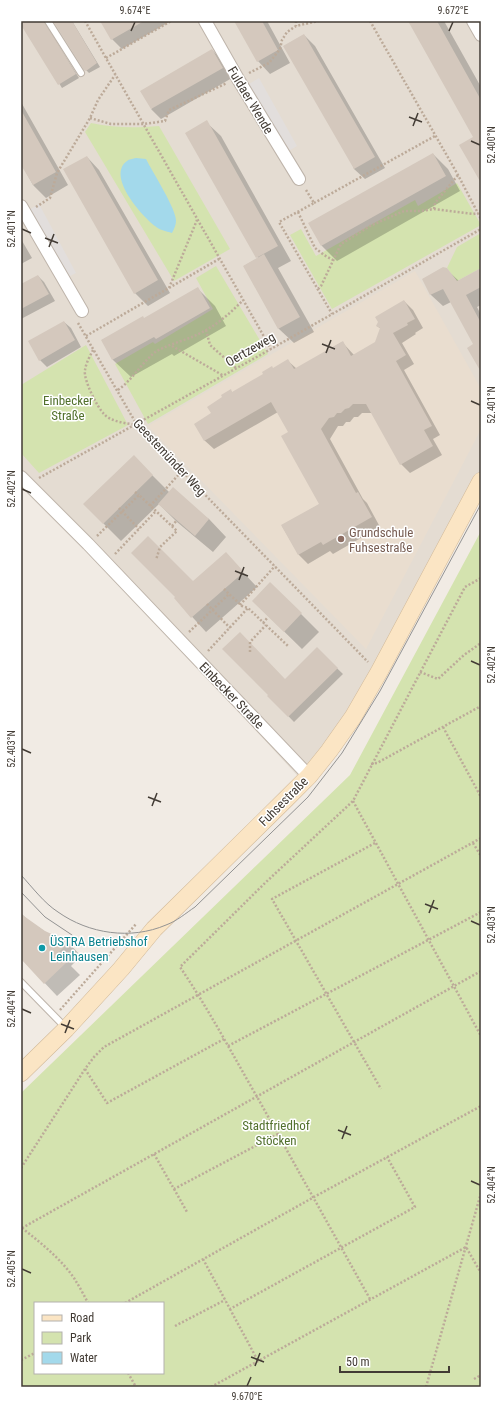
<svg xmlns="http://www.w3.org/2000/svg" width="502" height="1408" viewBox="0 0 502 1408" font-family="'Roboto Condensed',sans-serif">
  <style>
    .residential { fill: #e4dcd2 }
    .education { fill: #e9ddcf }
    .green { fill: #d4e3af; fill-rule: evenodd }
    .parking { fill: #e2dedc }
    .water { fill: #a3d9eb }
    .shadow { fill: #0003 }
    .building { fill: #d4c8bd }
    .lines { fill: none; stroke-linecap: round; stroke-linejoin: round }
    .lane-casing { stroke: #beb4aa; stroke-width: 8 }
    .street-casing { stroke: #beb4aa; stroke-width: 14 }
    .secondary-casing { stroke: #d1b999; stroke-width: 18 }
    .path { stroke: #bcaa99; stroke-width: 2.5; stroke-dasharray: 2 2; stroke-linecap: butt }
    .lane { stroke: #fff; stroke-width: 6 }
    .street { stroke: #fff; stroke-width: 12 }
    .secondary { stroke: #fbe5c4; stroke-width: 17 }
    .tram { stroke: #939393; stroke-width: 1 }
    .ticks { fill: none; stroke: #423b34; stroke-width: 1.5 }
    .education-dot { fill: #8d6e63; stroke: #fff; stroke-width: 1.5 }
    .culture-dot { fill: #0f9aa8; stroke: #fff; stroke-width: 1.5 }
    .labels { text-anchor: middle; stroke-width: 3; stroke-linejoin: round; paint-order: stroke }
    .street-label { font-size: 13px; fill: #423b34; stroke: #fff }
    .park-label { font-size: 13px; fill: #51702c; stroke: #fff }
    .education-label { font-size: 13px; fill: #785e54; stroke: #fff; text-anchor: start }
    .culture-label { font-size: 13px; fill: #0d838f; stroke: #fff; text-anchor: start }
    .neatline { fill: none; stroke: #423b34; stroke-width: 1.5 }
    .ticks-label { font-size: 10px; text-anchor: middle; fill: #423b34 }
  </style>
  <rect width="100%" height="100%" fill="#f1ebe4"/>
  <path class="residential" d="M 21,21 L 481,21 L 481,483 L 306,785 L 21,476 Z"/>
  <path class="education" d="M 415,271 L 481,389 L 481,429 L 366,649 L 148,426 Z"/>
  <path class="green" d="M 91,123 C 115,128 135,128 159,126 L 230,249 L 174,281 L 85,132 Z
    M 457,183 L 481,225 L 332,309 L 290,235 L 301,229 L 316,256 L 415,200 L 418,206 Z
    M 481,233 L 481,268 L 457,281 L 447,268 L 457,247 Z
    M 216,266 L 268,354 L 148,424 L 115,364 L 153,342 L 155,344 L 213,309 L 196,278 Z
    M 86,345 L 128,425 L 39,473 L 21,453 L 21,385 Z
    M 481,531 L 481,1387 L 21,1387 L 21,1093 L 350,775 ZM 35,1303 L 163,1303 L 163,1373 L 35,1373 Z"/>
  <path class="parking" d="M 259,78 L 297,146 L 287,152 L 249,84 Z
    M 39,204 L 76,273 L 66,278 L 29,210 Z"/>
  <path class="water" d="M 136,158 L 146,159 C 152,171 177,210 176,221 C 176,225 174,229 172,233 C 166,231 159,230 155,226 C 142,216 106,176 127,161 C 129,159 133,159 136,158 Z"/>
  <path class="shadow" d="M 21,21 L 48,21 L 47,23 L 47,27 L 79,78 L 62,88 L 21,23 Z
    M 55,21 L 72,21 L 100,67 L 89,73 L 85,69 Z
    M 102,21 L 171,21 L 122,49 L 112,39 Z
    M 235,21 L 267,21 L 290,63 L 270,74 L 258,61 Z
    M 409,21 L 444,21 L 481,87 L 481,181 L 475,137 Z
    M 304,35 L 315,46 L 385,168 L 365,179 L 354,169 Z
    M 212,50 L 222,60 L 232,78 L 161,119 L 151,109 Z
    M 21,102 L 68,185 L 46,198 L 33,185 L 21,163 Z
    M 206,122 L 221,136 L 291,261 L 278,268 L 314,332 L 294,343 L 279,329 L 244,266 L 258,258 L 187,133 Z
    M 433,154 L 448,169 L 460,191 L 337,261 L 322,246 L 310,224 Z
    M 87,157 L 99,170 L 170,293 L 148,306 L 135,293 Z
    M 21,239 L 32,258 L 21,264 Z
    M 446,269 L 459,281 L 481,269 L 481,305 L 477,307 L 481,315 L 481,370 L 475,344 L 451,302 L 443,306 L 431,295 L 423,279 Z
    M 38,276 L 44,282 L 55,301 L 21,319 L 21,285 Z
    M 198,289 L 215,306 L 226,326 L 174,356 L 172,354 L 131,377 L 113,360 L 102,340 L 144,319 Z
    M 404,301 L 413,310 L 423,328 L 415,333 L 416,334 L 402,343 L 414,364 L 404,370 L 440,435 L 433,439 L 442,455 L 410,473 L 401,464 L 372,413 L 362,413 L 358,417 L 354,417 L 350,422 L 346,422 L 343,426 L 338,426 L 330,439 L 363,499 L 367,503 L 380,527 L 333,554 L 330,551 L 308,564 L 299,555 L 282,526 L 320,504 L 289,432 L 278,412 L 214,449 L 204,440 L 213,414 L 230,390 L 233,393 L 288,361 L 297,369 L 342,342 L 354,355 L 376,343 L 381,329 L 377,326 Z
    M 64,322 L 71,328 L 81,347 L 47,367 L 40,360 Z
    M 134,457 L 170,493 L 209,519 L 226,537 L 213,552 L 177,522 L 159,504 L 121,541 L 85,505 Z
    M 226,554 L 257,587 L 206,632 L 175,598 Z
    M 270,583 L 319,632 L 302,649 L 253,601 Z
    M 317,649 L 343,674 L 294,722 L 269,696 Z
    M 21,913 L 28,920 L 53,937 L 69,943 L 81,956 L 71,966 L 80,975 L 57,996 L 21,958 Z"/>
  <path class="building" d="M 21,21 L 44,21 L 76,74 L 58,85 L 21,25 Z
    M 53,21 L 72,21 L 97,63 L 86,71 L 84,70 Z
    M 100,21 L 144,21 L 111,40 Z
    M 234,21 L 262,21 L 278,50 L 257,62 Z
    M 408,21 L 437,21 L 481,100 L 481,183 L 459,145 L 473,137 Z
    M 304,34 L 375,157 L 354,169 L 283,46 Z
    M 212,49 L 223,68 L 151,109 L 140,91 Z
    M 21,110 L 56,172 L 33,185 L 21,165 Z
    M 207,120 L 278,246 L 256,258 L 185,133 Z
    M 433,153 L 446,176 L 321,246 L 308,223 Z
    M 87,156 L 158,280 L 134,294 L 63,169 Z
    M 264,254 L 300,317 L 278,329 L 243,266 Z
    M 443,267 L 447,268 L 457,281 L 481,268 L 481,287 L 466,295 L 481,323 L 481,372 L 467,348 L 473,344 L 443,289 L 430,295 L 422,279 Z
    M 38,275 L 49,294 L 21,309 L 21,284 Z
    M 198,287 L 210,308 L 156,339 L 154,337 L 112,360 L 101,340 L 143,316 L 144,318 Z
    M 404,300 L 415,319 L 407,323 L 408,325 L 393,333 L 406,355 L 396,361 L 432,426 L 424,430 L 433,446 L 400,465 L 366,404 L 353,404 L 349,408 L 345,409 L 341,413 L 337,413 L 334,417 L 329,418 L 321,429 L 356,493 L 358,492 L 372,517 L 323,545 L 321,542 L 298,555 L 281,525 L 319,504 L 281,436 L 288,432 L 271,402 L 204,441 L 194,424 L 211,413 L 207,407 L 222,397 L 221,395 L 231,389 L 232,392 L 263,374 L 262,372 L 272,366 L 273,368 L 288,359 L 294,369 L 343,341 L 351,356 L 375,342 L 380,328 L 376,326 L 378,322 L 375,317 Z
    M 64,321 L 75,340 L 39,361 L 28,341 Z
    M 134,455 L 153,475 L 103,524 L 83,504 Z
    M 173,487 L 209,519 L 195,536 L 158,504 Z
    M 148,536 L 193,581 L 226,552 L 244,572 L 191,618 L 174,598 L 175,597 L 131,553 Z
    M 270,582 L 302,613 L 284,632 L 252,601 Z
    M 240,632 L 285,679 L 317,647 L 338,668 L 288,717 L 267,696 L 268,695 L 222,649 Z
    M 21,914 L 45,931 L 69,942 L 59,952 L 68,961 L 44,984 L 21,959 Z"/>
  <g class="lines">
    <g class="lane-casing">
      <path id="lane" d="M 48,21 L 81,73
        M 21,982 L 66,1028"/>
    </g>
    <g class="street-casing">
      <path id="street" d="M 205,21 L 238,79 L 299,179
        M 473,21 L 481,35
        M 21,206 L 82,311
        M 21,477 L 88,544 L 309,776"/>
    </g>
    <g class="secondary-casing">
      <path id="secondary" d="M 21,1073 L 66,1029 L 121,969 L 154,929 L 286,799 L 309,776 L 329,751 L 353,717 L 379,672 L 481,481"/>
    </g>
    <path class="path" d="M 85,21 L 271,349
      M 296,21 L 296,26
      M 370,21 L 458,175 L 481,219
      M 106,58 L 171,21
      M 249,73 L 269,63 L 280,49 L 282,40 L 287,32 L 296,26 L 318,21
      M 90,118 L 111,124 L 144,124 L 165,121 L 169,110 L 227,83
      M 306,190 L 314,203 L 279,222 L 332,314
      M 314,203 L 435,136
      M 36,207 L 50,198 L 57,173 L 90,118 L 98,100 L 115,75
      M 434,209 L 435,203 L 458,175
      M 298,212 L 315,248 L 324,255 L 333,260
      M 169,288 L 197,220
      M 318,289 L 321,286 L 341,244 L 370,226 L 404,211 L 421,211 L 434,209 L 473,214 L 478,213
      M 78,323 L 137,425 L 368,662
      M 206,330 L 210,345 L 236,368
      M 86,336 L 219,259
      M 172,346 L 224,376
      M 93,350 C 90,356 86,363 85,370 C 83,379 97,407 104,414 C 111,422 126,423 136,425
      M 118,390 C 132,380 141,364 154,353 C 165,345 181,342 194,336 C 213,328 229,315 243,300
      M 39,478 L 271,349 L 481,229
      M 135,492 L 139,495
      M 150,506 L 182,471
      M 119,508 L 139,529
      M 172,526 L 177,520
      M 97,536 L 139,495 L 177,531 L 160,547 L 156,560
      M 115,554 L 156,511
      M 224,589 L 229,594
      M 207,604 L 230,628
      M 240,605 L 275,566
      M 263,623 L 268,617
      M 189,632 L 229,594 L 242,606 L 248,608 L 288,646
      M 208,651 L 248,608
      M 250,652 L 250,642 L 266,625
      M 420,672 L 438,679 L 464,655 L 481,643
      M 443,727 L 481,797
      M 371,764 L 377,763 L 481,706
      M 353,801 L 481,1036
      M 375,843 L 272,899 L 381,1089
      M 473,843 L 481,856
      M 60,1010 L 136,924
      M 228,1046 L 481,912
      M 85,1069 L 107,1103 L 224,1039
      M 154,1154 L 174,1189 L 278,1134
      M 21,1168 L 85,1069 L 94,1057 L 104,1047 L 481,838
      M 174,1189 L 187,1212
      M 22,1228 L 481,971
      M 22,1228 C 41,1243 60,1258 74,1278 C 79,1286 84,1295 88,1303
      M 203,1259 L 230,1309 L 415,1207 L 387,1157
      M 370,1299 C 332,1231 294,1163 256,1095 C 231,1052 208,1008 180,967 L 265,883 L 353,801 L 465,587 L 481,578
      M 125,1303 L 314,1197 L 481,1106
      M 230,1309 L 258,1361
      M 175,1326 L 225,1300
      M 21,1360 L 35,1353
      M 128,1373 L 136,1387
      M 474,1379 L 481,1375
      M 211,1387 L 466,1247 L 481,1273
      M 426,1387 L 481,1193"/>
    <use href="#lane" class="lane"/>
    <use href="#street" class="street"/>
    <use href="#secondary" class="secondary"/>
    <path class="tram" d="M 21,875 C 33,888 44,903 58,912 C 89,934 131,940 166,925 C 177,921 186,913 195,907 L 308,797 L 342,753 L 380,691 L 481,504
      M 21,892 L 45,917 L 72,935"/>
  </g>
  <path class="ticks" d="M 131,31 L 135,22M 449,31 L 453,22M 409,117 L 422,122M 413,126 L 418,113M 471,141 L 480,145M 22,229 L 31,233M 45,238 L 58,243M 49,247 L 54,234M 322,344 L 335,349M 326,353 L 331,340M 471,401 L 480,405M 22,489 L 31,493M 235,571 L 248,576M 239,580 L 244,567M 471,661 L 480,665M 22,749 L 31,753M 148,797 L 161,802M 152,806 L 157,793M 425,904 L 438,909M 429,913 L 434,900M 471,921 L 480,925M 22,1009 L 31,1013M 61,1024 L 74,1029M 65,1033 L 70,1020M 338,1130 L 351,1135M 342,1139 L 347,1126M 471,1181 L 480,1185M 22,1269 L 31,1273M 251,1357 L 264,1362M 255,1366 L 260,1353M 247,1386 L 251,1377"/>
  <circle class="education-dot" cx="341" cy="539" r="4"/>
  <circle class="culture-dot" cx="42" cy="948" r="4"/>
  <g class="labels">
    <g class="street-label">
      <text transform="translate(251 100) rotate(59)" y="5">Fuldaer Wende</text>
      <text transform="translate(250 349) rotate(-30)" y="5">Oertzeweg</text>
      <text transform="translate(170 457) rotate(47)" y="5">Geestemünder Weg</text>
      <text transform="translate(232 695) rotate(46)" y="5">Einbecker Straße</text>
      <text transform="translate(283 801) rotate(-45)" y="5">Fuhsestraße</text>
    </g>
    <g class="park-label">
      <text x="68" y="405">Einbecker<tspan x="68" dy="15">Straße</tspan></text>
      <text x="276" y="1130">Stadtfriedhof<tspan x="276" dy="15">Stöcken</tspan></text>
    </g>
    <g class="education-label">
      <text x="349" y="537">Grundschule<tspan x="349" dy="15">Fuhsestraße</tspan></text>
    </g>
    <g class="culture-label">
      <text x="50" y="946">ÜSTRA Betriebshof<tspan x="50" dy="15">Leinhausen</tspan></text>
    </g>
  </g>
  <rect width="502" height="1408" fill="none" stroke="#ffffff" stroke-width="44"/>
  <rect x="34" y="1302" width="130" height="72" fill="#ffffff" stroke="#b3b1ae"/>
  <rect x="42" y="1315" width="20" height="6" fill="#fbe5c4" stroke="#b3b1ae"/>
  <text x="70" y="1322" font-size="12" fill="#423b34">Road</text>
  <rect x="42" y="1332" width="20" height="12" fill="#d4e3af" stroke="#b3b1ae"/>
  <text x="70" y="1342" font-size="12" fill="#423b34">Park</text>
  <rect x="42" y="1352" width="20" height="12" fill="#a3d9eb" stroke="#b3b1ae"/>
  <text x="70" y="1362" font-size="12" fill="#423b34">Water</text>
  <path d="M340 1366v6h109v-6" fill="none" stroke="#423b34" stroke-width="2"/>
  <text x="346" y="1366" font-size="12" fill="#423b34" stroke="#ffffff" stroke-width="3" paint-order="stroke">50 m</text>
  <rect x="22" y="22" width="458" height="1364" class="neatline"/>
  <g class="ticks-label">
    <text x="135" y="14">9.674°E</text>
    <text x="453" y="14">9.672°E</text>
    <text transform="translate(491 145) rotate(-90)" y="4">52.400°N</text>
    <text transform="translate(11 229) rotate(-90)" y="4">52.401°N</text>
    <text transform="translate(491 405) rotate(-90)" y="4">52.401°N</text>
    <text transform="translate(11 489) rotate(-90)" y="4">52.402°N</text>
    <text transform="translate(491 665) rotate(-90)" y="4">52.402°N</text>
    <text transform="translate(11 749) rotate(-90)" y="4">52.403°N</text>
    <text transform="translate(491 925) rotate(-90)" y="4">52.403°N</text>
    <text transform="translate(11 1009) rotate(-90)" y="4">52.404°N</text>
    <text transform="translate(491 1185) rotate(-90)" y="4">52.404°N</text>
    <text transform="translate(11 1269) rotate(-90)" y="4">52.405°N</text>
    <text x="247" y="1400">9.670°E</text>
  </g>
</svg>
